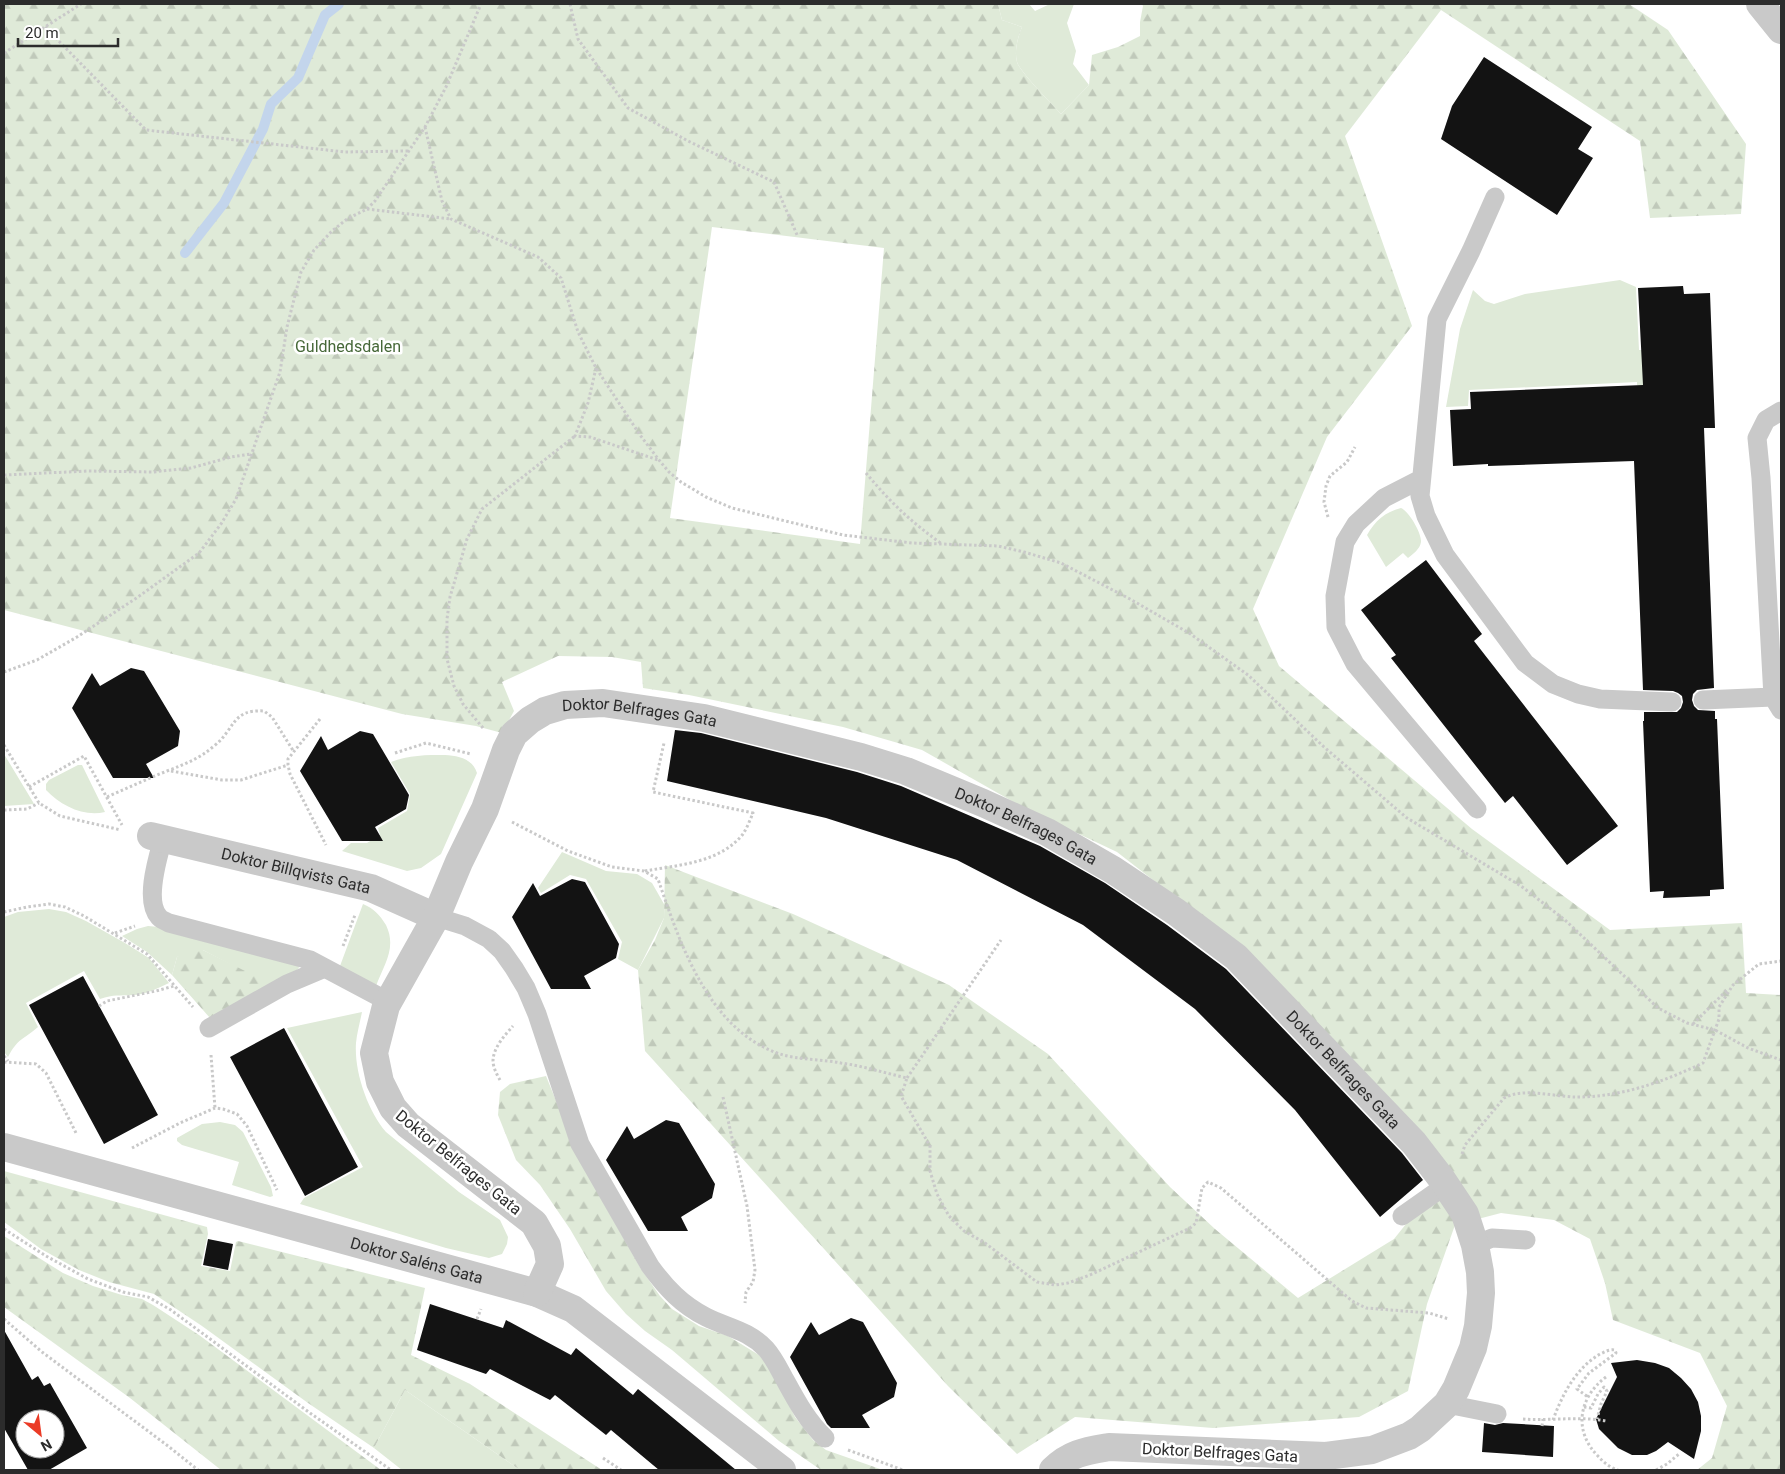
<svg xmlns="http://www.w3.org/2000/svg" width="1785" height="1474" viewBox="0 0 1785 1474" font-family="Roboto,sans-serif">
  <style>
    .green { fill: #dfead8 }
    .forest { fill: url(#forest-firs); fill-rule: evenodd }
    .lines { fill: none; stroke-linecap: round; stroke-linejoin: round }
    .stream { stroke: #c3d5ec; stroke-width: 10 }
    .building { fill: #131313; fill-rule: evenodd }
    .path { stroke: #c9c9c9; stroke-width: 3; stroke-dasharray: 2.5 2.5; stroke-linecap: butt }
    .service { stroke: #c9c9c9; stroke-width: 19 }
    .minor { stroke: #c9c9c9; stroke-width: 28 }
    .tertiary { stroke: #c9c9c9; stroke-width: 28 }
    .labels { text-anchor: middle; stroke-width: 5; stroke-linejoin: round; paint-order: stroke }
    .park-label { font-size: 16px; fill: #466838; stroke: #fff }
    .street-label { font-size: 16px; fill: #2c2c2c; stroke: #fff }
  </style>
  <defs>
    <pattern id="forest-firs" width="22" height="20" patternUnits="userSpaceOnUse" patternTransform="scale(1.25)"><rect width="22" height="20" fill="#dfead8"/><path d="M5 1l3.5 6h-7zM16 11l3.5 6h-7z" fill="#c0c9ba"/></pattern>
  </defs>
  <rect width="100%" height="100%" fill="#fff"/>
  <path class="green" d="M 998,4 L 1029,4 L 1035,11 L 1050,4 L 1074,4 L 1067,23 L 1076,51 L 1073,64 L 1089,85 L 1061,114 C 1053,105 1020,72 1017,62 C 1014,51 1018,37 1022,27 L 1002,20 Z
    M 1620,280 L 1636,287 L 1639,350 L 1643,350 L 1644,386 L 1637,385 L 1637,382 L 1469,390 L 1468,406 L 1446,407 L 1460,329 L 1473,290 L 1485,301 L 1494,304 L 1525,294 Z
    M 1401,508 C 1409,511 1422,534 1421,542 C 1420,549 1413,554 1408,558 L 1403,553 L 1386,567 L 1367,535 C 1375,521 1385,512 1401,508 Z
    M 4,754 L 33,802 L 34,804 L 4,806 Z
    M 445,755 C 458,756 472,758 477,773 L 441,854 L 421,868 L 407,871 L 342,851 L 351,843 L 367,843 L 380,835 L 378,828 L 407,811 L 410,794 L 391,762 C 408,755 427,755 445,755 Z
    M 78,765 L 82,765 L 105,812 C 84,817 61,806 46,790 L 46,784 L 49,780 Z
    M 562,852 L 606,871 L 637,874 L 652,883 L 664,904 L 664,918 L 638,970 L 618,959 L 622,942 L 586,879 L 570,875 L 541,893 L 538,888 Z
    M 363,904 C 373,908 380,915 386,925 C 397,948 384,964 376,986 L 340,966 Z
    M 49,909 L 66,912 L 86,921 L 125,943 L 149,958 L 169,983 C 158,988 145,995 133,995 C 120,996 114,994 100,999 L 84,971 L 26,1003 L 38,1027 C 23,1040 18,1038 8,1057 L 4,1052 L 4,917 L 18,912 Z
    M 148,926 L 159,927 L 298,965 L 299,968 L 296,971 L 269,985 L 203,950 L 177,957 L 172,975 L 147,952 L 122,936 L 137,929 Z
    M 362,1012 C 360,1022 357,1033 356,1043 C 354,1072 368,1111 386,1132 L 459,1192 L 500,1220 L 508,1237 L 507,1244 L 502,1254 L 489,1258 L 446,1248 L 300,1204 L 304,1198 L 363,1167 L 287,1028 Z
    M 220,1122 L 235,1125 L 243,1132 L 271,1187 L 273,1196 L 270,1197 L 232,1185 L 239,1162 L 182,1145 L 177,1141 L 177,1138 L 202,1124 Z
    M 405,1390 L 520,1470 L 402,1470 L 374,1448 Z"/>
  <path class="forest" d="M 4,4 L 998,4 L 1002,20 L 1022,27 C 1018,37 1014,51 1017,62 C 1020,72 1053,105 1061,114 L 1089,85 L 1092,55 L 1118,47 L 1140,36 L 1140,22 L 1143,6 L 1142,4 L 1629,4 L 1668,30 L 1746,144 L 1741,214 L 1650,218 L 1640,141 L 1441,10 L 1345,136 L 1412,326 L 1327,437 L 1253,609 L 1279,666 L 1472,829 L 1610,930 L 1742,923 L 1746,993 L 1781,995 L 1781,1470 L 1697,1470 L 1712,1458 L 1727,1406 L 1700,1353 L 1613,1320 L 1605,1283 L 1590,1239 L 1554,1220 L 1501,1213 L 1455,1225 L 1427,1304 L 1408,1391 L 1359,1417 L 1213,1428 L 1075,1417 L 1017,1454 L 948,1386 L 645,1051 L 638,970 L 655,940 L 664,918 L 665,865 L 793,914 L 949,985 L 1048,1054 L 1170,1187 L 1215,1229 L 1298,1298 L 1394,1239 L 1438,1184 L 1216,929 L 1117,852 L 1026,809 L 922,750 L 843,727 L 689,695 L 643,688 L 641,662 L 612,657 L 558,656 L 502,682 L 514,711 L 502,733 L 476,726 L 402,714 L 4,610 ZM 712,227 L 884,248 L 860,544 L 670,518 Z
    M 190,949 L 203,950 L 243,970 L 255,968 L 269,985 L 210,1018 L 172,975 L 177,957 Z
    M 546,1076 L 559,1108 L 572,1147 L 641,1269 L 660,1296 L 672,1309 L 699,1326 L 728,1336 L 759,1355 L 766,1363 L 777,1381 L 795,1417 L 813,1440 L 826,1450 L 883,1470 L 821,1470 L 779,1441 L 672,1350 L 645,1331 L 626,1314 L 606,1291 L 570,1229 L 540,1185 L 516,1160 L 498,1115 L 500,1092 L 510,1084 Z
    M 4,1171 L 207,1227 L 208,1234 L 201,1266 L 230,1271 L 236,1242 L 238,1241 L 425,1288 L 411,1355 L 470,1384 L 602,1470 L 520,1470 L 405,1390 L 374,1448 L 308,1403 L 202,1326 L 154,1294 L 109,1282 L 79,1270 L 41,1249 L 4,1222 Z
    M 4,1236 L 63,1273 L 93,1286 L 122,1295 L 142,1299 L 153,1305 L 199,1335 L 381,1470 L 221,1470 L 130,1398 L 4,1307 Z"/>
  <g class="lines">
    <path class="stream" d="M 185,253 L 224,203 L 263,129 L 271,104 L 298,78 L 325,15 L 339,4"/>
  </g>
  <path class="building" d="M 1484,57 L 1592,127 L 1578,149 L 1593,158 L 1557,215 L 1441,139 L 1452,106 Z
    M 1683,286 L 1684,294 L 1710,293 L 1715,428 L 1704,428 L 1714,688 L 1697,690 L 1693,694 L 1692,700 L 1694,706 L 1698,710 L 1715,711 L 1715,719 L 1717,719 L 1724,889 L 1710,890 L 1710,896 L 1663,898 L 1664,891 L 1650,892 L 1643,721 L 1644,721 L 1644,712 L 1677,712 L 1681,708 L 1683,702 L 1682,696 L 1678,693 L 1673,691 L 1643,690 L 1634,461 L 1488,466 L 1488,464 L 1453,466 L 1450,410 L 1471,409 L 1470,392 L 1643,385 L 1638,288 Z
    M 1426,560 L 1482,634 L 1474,641 L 1618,826 L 1567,865 L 1513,796 L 1505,803 L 1391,658 L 1396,655 L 1361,610 Z
    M 131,668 L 144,671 L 180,731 L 178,746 L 146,764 L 154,778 L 113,778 L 72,708 L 92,673 L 100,686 Z
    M 675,730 L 701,733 L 857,772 L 901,786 L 1040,846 L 1105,883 L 1167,925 L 1226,969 L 1402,1153 L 1423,1180 L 1380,1217 L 1295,1110 L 1195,1009 L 1083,925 L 957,860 L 826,818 L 667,781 Z
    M 360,731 L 373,734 L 409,795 L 406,809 L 375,827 L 383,841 L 342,841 L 300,771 L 321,736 L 328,750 Z
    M 572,879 L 585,882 L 619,944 L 616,958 L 584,976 L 591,989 L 551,989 L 512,917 L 533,883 L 540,896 Z
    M 83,976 L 158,1115 L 104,1144 L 29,1005 Z
    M 284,1028 L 358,1167 L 305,1196 L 230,1057 Z
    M 666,1120 L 679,1123 L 715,1184 L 712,1198 L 681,1217 L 688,1231 L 648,1231 L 606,1160 L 627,1126 L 634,1139 Z
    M 208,1239 L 233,1244 L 228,1270 L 203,1265 Z
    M 430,1304 L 503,1328 L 506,1320 L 571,1355 L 576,1348 L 633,1395 L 638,1389 L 736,1470 L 659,1470 L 611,1430 L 606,1435 L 555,1395 L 550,1400 L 490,1369 L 486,1374 L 417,1350 Z
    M 851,1318 L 863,1322 L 897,1383 L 894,1397 L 862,1415 L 870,1428 L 831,1428 L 827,1424 L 790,1357 L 811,1322 L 819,1335 Z
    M 4,1330 L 32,1380 L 38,1376 L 44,1386 L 50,1383 L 87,1448 L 49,1470 L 28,1470 L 4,1428 ZM 25,1419 L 55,1419 L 55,1449 L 25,1449 Z
    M 1637,1360 L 1655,1363 L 1669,1368 L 1681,1378 L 1691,1389 L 1698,1402 L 1701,1416 L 1701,1431 L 1694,1459 L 1668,1442 L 1656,1451 L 1647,1455 L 1632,1455 L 1618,1448 L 1599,1429 L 1596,1419 L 1617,1377 L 1611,1363 Z
    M 1484,1423 L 1495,1425 L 1503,1423 L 1554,1426 L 1553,1457 L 1482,1452 Z"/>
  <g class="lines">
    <path class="path" d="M 570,4 L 578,39 L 628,108 L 688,141 L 774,182 L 798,237
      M 45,27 L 146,130 L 345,152 L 408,151
      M 4,53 L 81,4
      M 425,127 L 442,201 L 451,219 L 538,257 L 561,278 L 578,332 L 596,368 L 640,435 L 659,460 L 669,472 L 681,482 L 706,497 L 732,508 L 843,535 L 912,543 L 998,546 L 1024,552 L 1061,563 L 1130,599 L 1189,633 L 1248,675 L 1324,747 L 1407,818 L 1521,886 L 1565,920 L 1658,1008 L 1687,1023 L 1715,1030 L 1748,1048 L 1781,1060
      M 367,209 L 451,219
      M 596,368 L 588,403 L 575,436 L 590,437 L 658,460
      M 866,473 C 890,502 911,522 942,544
      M 4,475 L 88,471 L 153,472 L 191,468 L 231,457 L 251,454
      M 1328,517 L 1324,502 L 1326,486 L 1330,476 L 1347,462 L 1355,447
      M 4,672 L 37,660 L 77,637 L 138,597 L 199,553 L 221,524 L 236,499 L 280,372 L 287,327 L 301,272 L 314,250 L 332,231 L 347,219 L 367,209 L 375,201 L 425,127 L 446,87 L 481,4
      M 320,719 L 288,759 L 288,765 L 290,774 L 326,845
      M 483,728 L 463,704 L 454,686 L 447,659 L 447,619 L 450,597 L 467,539 L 482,509 L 575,436
      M 4,745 L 39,803 L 60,816 L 121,830
      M 395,753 L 426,743 L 471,754
      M 171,771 L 222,780 L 241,780 L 288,765
      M 29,787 L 84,756 L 122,825
      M 107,797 C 127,788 147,779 167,771 C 185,764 199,759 214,746 C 235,730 231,709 264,711 L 272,717 L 294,752
      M 4,810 L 27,809 L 39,803
      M 512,822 L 568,851 L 612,867 L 644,871 L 658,879 C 680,943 708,1030 780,1054 C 798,1060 822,1059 841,1063 C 863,1066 885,1073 907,1078 L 901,1096 L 930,1146 L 930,1171 L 937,1194 L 949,1216 L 964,1231 L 985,1243 L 1037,1282 L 1055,1285 L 1068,1283 L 1090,1275 L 1190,1228 L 1196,1223 L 1202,1188 L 1208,1182 L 1221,1188 L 1352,1301 L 1366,1308 L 1429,1313 L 1449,1319
      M 645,871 C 678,865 720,863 743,834 C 747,828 750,820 753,813 L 653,792 L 664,743
      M 4,912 L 27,907 L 49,904 L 65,907 L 84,916 L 147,954 L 193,1007
      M 115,933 L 135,926
      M 343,946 L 355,915
      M 99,1006 L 107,1001 L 156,991 L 174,986
      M 1693,1024 L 1728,989
      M 211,1055 L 215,1108
      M 4,1056 L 8,1061
      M 4,1062 L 36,1064 L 46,1073 L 76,1133
      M 907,1078 L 1001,940
      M 500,1080 C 497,1075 493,1067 493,1061 C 493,1048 505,1035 513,1026
      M 723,1097 L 747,1206 L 755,1270 L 753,1282 L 746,1292 L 745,1303
      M 132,1148 L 180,1123 L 215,1108 L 223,1109 L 237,1114 L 247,1126 L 277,1190
      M 1462,1154 L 1465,1145 L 1504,1098 C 1525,1087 1554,1097 1577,1097 C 1621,1097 1663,1082 1703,1063 L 1719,1019 L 1719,1007 L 1733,985 L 1759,964 L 1781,961
      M 4,1229 L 46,1256 L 88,1279 L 123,1292 L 148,1297 L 171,1310 L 310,1413 L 391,1470
      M 4,1319 L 42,1352 L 168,1446 L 198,1470
      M 477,1319 L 481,1309
      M 1606,1377 C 1578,1398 1573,1432 1599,1457 C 1604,1463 1611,1468 1618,1470
      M 1584,1407 L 1591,1408 L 1598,1394 L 1604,1387 L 1607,1391 L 1601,1404 L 1597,1419
      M 1523,1419 C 1550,1421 1580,1416 1606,1421
      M 1553,1420 C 1562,1395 1576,1368 1600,1354 C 1605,1352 1609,1349 1615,1350 L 1616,1353 L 1589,1373 L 1577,1389 L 1588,1397
      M 1542,1426 L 1543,1419
      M 848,1450 L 903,1470
      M 603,1458 L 621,1470
      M 1656,1470 L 1667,1464 L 1679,1454"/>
    <path class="service" d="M 1495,197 L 1471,251 L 1437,319 L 1420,496 L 1426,516 L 1445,555 L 1525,663 L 1553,684 L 1578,694 L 1600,699 L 1672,702
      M 1781,411 L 1766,420 L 1757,438 L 1761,478 L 1773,697 L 1781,710
      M 1421,479 L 1384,498 L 1356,524 L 1345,542 L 1335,596 L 1336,627 L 1355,664 L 1477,809
      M 1703,700 L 1773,697
      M 163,839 C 158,857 144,901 159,917 C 161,920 166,921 169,923 L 310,960 L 389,1002
      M 436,917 L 465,926 L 489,939 L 502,951 L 514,968 L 526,988 L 537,1014 L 580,1144 L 650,1266 C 666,1288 682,1305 706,1317 C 728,1328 748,1330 766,1349 C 774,1358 779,1369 784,1378 C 796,1400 807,1421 825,1438
      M 209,1028 L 287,984 L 325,968
      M 1402,1216 L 1446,1185
      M 1475,1245 L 1492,1238 L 1526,1240
      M 1447,1404 L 1497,1414"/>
    <g class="minor">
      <path id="s1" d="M 151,836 L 371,888 L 436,917"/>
      <path id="s2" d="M 4,1147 L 537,1293 L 573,1309 L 782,1470"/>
      <path id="s3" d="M 537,1293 L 550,1264 L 547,1246 L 534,1223 L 408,1125 L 393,1108 L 380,1082 L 374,1053 L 386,1006 L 436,917 L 459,862 L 485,809 L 506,750 L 514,734 L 530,720 L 545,711 L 565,705 L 603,703 L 704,718 L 861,757 L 906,771 L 983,803 L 1047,832 L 1113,870 L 1176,912 L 1236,957 L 1414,1143 L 1441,1178 L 1465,1214 L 1475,1245 L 1480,1272 L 1481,1293 L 1478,1326 L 1473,1348 L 1456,1389 L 1447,1404 L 1420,1429 L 1409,1436 L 1372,1450 L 1326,1456 L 1109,1447 C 1086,1451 1070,1453 1053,1470"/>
    </g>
    <path class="tertiary" d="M 1760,4 L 1781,30"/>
  </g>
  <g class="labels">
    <g class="park-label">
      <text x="348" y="352">Guldhedsdalen</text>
    </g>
    <g class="street-label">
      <text dy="6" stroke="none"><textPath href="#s3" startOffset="802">Doktor Belfrages Gata</textPath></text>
      <text dy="6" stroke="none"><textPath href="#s3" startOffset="1208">Doktor Belfrages Gata</textPath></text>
      <text dy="6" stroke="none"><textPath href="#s1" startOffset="149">Doktor Billqvists Gata</textPath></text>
      <text dy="6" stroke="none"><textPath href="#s3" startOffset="1612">Doktor Belfrages Gata</textPath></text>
      <text transform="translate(459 1162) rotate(39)" y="6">Doktor Belfrages Gata</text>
      <text dy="6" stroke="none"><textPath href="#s2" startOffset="428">Doktor Saléns Gata</textPath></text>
      <text transform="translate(1220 1452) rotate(3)" y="6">Doktor Belfrages Gata</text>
    </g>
  </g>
  <rect width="1785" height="1474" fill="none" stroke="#2c2c2c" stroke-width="10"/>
  <g transform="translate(40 1434) rotate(151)"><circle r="24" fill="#ffffff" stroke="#ababab"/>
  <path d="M0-4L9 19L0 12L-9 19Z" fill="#eb3b26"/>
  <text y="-8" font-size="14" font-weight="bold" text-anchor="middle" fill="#2c2c2c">N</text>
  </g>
  <path d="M18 38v8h100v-8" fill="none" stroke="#2c2c2c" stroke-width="2.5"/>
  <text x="25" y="38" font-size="15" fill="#2c2c2c" stroke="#ffffff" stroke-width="4" paint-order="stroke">20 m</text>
</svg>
